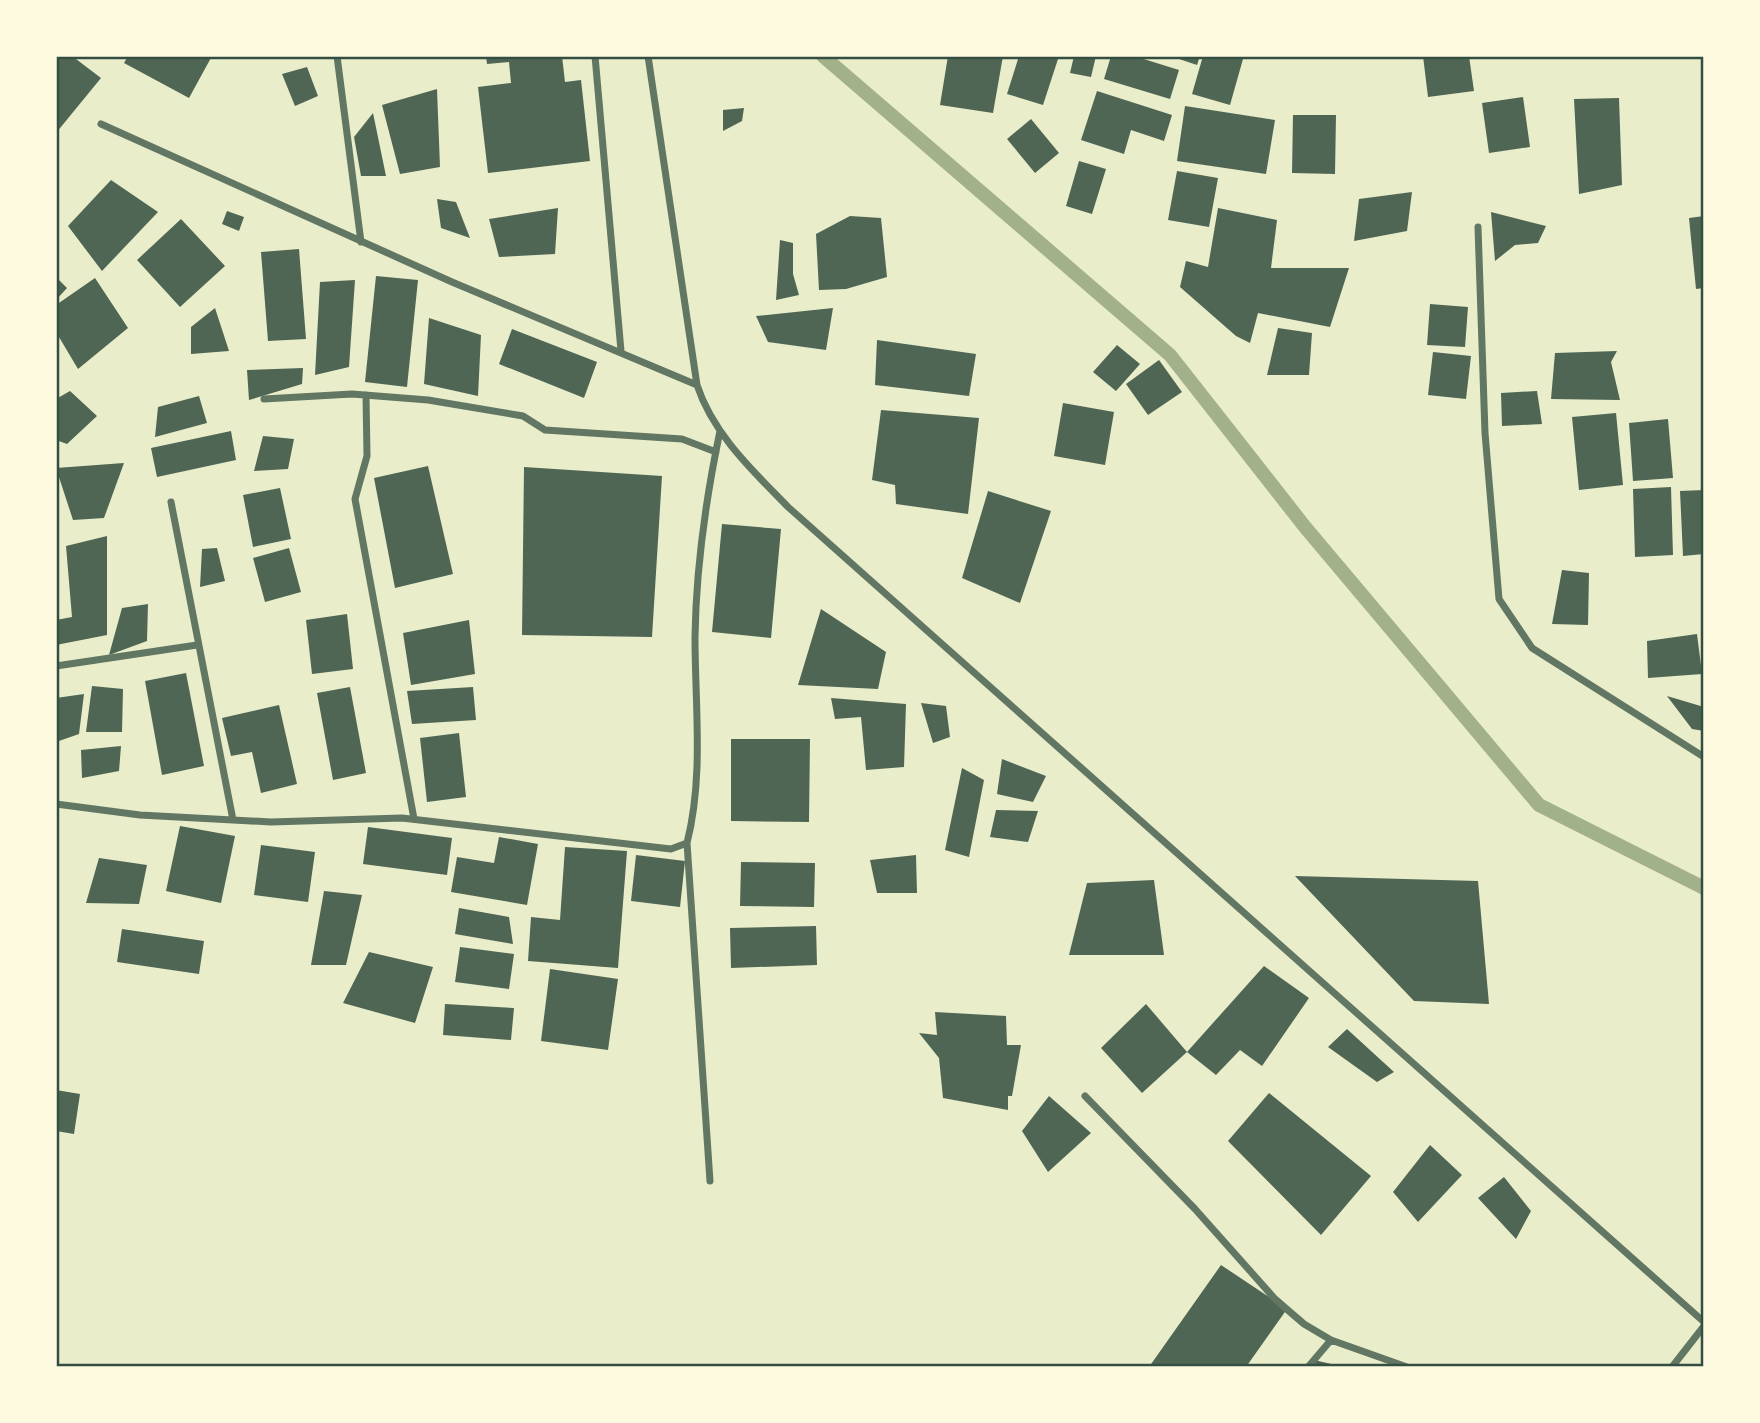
<svg xmlns="http://www.w3.org/2000/svg" width="1760" height="1423" viewBox="0 0 1760 1423" font-family="'Sofia Sans Condensed',sans-serif">
  <style>
    .lines { fill: none; stroke-linecap: round; stroke-linejoin: round }
    .stream { stroke: #a3b18a; stroke-width: 14 }
    .building { fill: #4f6655 }
    .minor { stroke: #617663; stroke-width: 7 }
    .neatline { fill: none; stroke: #344e41; stroke-width: 2.5 }
  </style>
  <rect width="100%" height="100%" fill="#e9edc9"/>
  <g class="lines">
    <path class="stream" d="M 823,56 L 1170,355 L 1305,527 L 1539,805 L 1704,888"/>
  </g>
  <path class="building" d="M 56,56 L 72,56 L 101,78 L 56,133 Z
    M 128,56 L 212,56 L 189,98 L 124,63 Z
    M 486,56 L 562,56 L 565,82 L 581,80 L 590,161 L 488,173 L 478,87 L 511,83 L 509,62 L 487,64 Z
    M 948,56 L 1003,56 L 993,113 L 940,105 Z
    M 1019,56 L 1059,56 L 1043,105 L 1007,94 Z
    M 1074,56 L 1096,56 L 1091,77 L 1070,73 Z
    M 1111,56 L 1134,56 L 1179,70 L 1170,99 L 1104,79 Z
    M 1170,56 L 1200,56 L 1197,65 Z
    M 1203,56 L 1243,59 L 1230,105 L 1192,94 Z
    M 1423,56 L 1469,56 L 1474,91 L 1428,97 Z
    M 307,67 L 318,96 L 295,106 L 282,74 Z
    M 437,89 L 440,167 L 400,174 L 382,105 Z
    M 1097,91 L 1172,115 L 1164,141 L 1131,130 L 1124,154 L 1081,140 Z
    M 1523,97 L 1530,147 L 1489,153 L 1482,103 Z
    M 1619,98 L 1622,185 L 1579,194 L 1574,99 Z
    M 1185,106 L 1275,120 L 1266,174 L 1177,161 Z
    M 744,108 L 742,121 L 723,131 L 723,110 Z
    M 373,113 L 386,176 L 361,176 L 354,137 Z
    M 1293,115 L 1336,115 L 1335,174 L 1292,173 Z
    M 1031,119 L 1059,153 L 1035,173 L 1007,139 Z
    M 1079,161 L 1106,169 L 1092,214 L 1066,206 Z
    M 1177,171 L 1218,178 L 1209,227 L 1168,220 Z
    M 111,180 L 158,212 L 102,271 L 68,226 Z
    M 1412,192 L 1407,231 L 1354,241 L 1359,199 Z
    M 437,199 L 456,202 L 470,238 L 441,228 Z
    M 558,208 L 555,254 L 499,257 L 489,219 Z
    M 1218,208 L 1277,220 L 1271,268 L 1349,268 L 1330,327 L 1258,313 L 1250,343 L 1236,336 L 1180,287 L 1186,261 L 1208,267 Z
    M 227,211 L 244,217 L 239,231 L 222,224 Z
    M 1491,212 L 1546,226 L 1538,243 L 1515,245 L 1495,261 Z
    M 850,216 L 881,218 L 887,277 L 846,289 L 819,290 L 816,234 Z
    M 1704,216 L 1704,288 L 1696,289 L 1689,218 Z
    M 181,219 L 225,266 L 180,307 L 137,260 Z
    M 780,240 L 793,243 L 793,274 L 799,295 L 776,300 Z
    M 299,249 L 306,339 L 268,341 L 261,252 Z
    M 376,276 L 418,280 L 407,387 L 365,382 Z
    M 56,277 L 67,288 L 56,300 Z
    M 95,278 L 128,328 L 78,369 L 56,332 L 56,305 Z
    M 355,280 L 349,367 L 315,375 L 320,282 Z
    M 1430,304 L 1468,307 L 1465,347 L 1427,345 Z
    M 215,308 L 229,351 L 191,354 L 191,327 Z
    M 833,308 L 826,350 L 768,342 L 756,316 Z
    M 429,318 L 481,335 L 478,396 L 424,384 Z
    M 1278,328 L 1312,333 L 1309,375 L 1267,375 Z
    M 512,329 L 597,362 L 584,398 L 499,364 Z
    M 877,340 L 976,354 L 969,396 L 875,385 Z
    M 1117,345 L 1140,364 L 1116,391 L 1093,372 Z
    M 1617,351 L 1611,362 L 1620,400 L 1551,399 L 1555,353 Z
    M 1433,352 L 1471,356 L 1466,399 L 1428,395 Z
    M 1159,360 L 1182,392 L 1148,415 L 1126,384 Z
    M 303,368 L 302,384 L 249,400 L 247,370 Z
    M 70,391 L 97,416 L 67,444 L 56,440 L 56,399 Z
    M 1537,391 L 1542,424 L 1502,426 L 1501,393 Z
    M 199,396 L 207,423 L 155,437 L 158,407 Z
    M 1063,403 L 1114,412 L 1105,465 L 1054,456 Z
    M 881,410 L 979,418 L 968,514 L 896,504 L 895,485 L 872,480 Z
    M 1616,413 L 1623,485 L 1579,490 L 1572,417 Z
    M 1668,419 L 1673,478 L 1633,481 L 1629,423 Z
    M 231,431 L 236,460 L 157,477 L 151,448 Z
    M 263,436 L 294,439 L 288,469 L 254,471 Z
    M 124,463 L 104,518 L 73,520 L 56,468 Z
    M 428,466 L 453,574 L 395,588 L 374,478 Z
    M 524,467 L 662,476 L 652,637 L 522,635 Z
    M 1671,487 L 1673,555 L 1635,557 L 1633,489 Z
    M 280,488 L 291,539 L 253,547 L 243,495 Z
    M 1704,490 L 1704,554 L 1683,556 L 1680,491 Z
    M 988,491 L 1051,511 L 1020,603 L 962,578 Z
    M 722,524 L 781,529 L 771,638 L 712,632 Z
    M 107,536 L 107,635 L 56,645 L 56,620 L 72,617 L 66,546 Z
    M 217,548 L 225,581 L 200,587 L 202,549 Z
    M 289,548 L 301,592 L 265,602 L 253,558 Z
    M 1562,570 L 1589,573 L 1588,625 L 1552,624 Z
    M 148,604 L 147,641 L 109,655 L 122,608 Z
    M 821,609 L 886,652 L 878,689 L 798,685 Z
    M 347,614 L 353,669 L 312,674 L 306,620 Z
    M 469,620 L 475,674 L 411,685 L 403,633 Z
    M 1697,634 L 1702,674 L 1648,678 L 1647,641 Z
    M 186,673 L 204,766 L 162,775 L 145,681 Z
    M 92,686 L 123,689 L 122,732 L 86,732 Z
    M 350,687 L 366,773 L 333,780 L 317,693 Z
    M 473,687 L 476,720 L 412,724 L 407,691 Z
    M 84,694 L 79,734 L 56,742 L 56,698 Z
    M 1667,696 L 1704,707 L 1704,731 L 1692,729 Z
    M 831,698 L 906,704 L 904,767 L 866,770 L 861,717 L 835,719 Z
    M 921,703 L 946,706 L 950,737 L 933,743 Z
    M 279,705 L 297,784 L 261,793 L 252,752 L 231,756 L 222,718 Z
    M 459,733 L 466,797 L 427,802 L 420,738 Z
    M 731,739 L 810,739 L 809,822 L 731,821 Z
    M 121,746 L 119,771 L 82,778 L 81,750 Z
    M 1002,759 L 1046,776 L 1033,802 L 997,794 Z
    M 962,768 L 984,780 L 969,857 L 945,850 Z
    M 996,810 L 1038,811 L 1028,842 L 990,837 Z
    M 180,826 L 235,836 L 221,903 L 166,891 Z
    M 368,827 L 452,838 L 447,875 L 363,864 Z
    M 499,837 L 538,844 L 527,905 L 451,892 L 457,857 L 494,863 Z
    M 261,845 L 315,852 L 308,902 L 254,895 Z
    M 565,847 L 627,851 L 618,968 L 528,961 L 531,917 L 560,920 Z
    M 636,855 L 685,861 L 680,907 L 631,901 Z
    M 916,855 L 917,893 L 877,893 L 870,860 Z
    M 99,858 L 147,865 L 139,904 L 86,903 Z
    M 741,862 L 815,863 L 814,907 L 740,906 Z
    M 1295,876 L 1478,881 L 1489,1004 L 1414,1001 Z
    M 1154,880 L 1164,955 L 1069,955 L 1087,883 Z
    M 324,891 L 362,895 L 346,965 L 311,965 Z
    M 459,908 L 509,917 L 513,944 L 455,934 Z
    M 816,926 L 817,965 L 731,968 L 730,928 Z
    M 122,929 L 204,941 L 199,974 L 117,962 Z
    M 460,947 L 514,954 L 509,989 L 455,982 Z
    M 369,952 L 433,967 L 415,1023 L 343,1003 Z
    M 1264,966 L 1309,998 L 1262,1066 L 1240,1050 L 1216,1075 L 1187,1052 Z
    M 550,969 L 618,979 L 608,1050 L 541,1041 Z
    M 445,1004 L 514,1008 L 511,1040 L 443,1035 Z
    M 1146,1004 L 1187,1052 L 1142,1093 L 1101,1048 Z
    M 935,1012 L 1006,1016 L 1007,1045 L 1021,1045 L 1012,1096 L 1008,1096 L 1008,1110 L 943,1098 L 939,1058 L 919,1033 L 937,1035 Z
    M 1347,1029 L 1394,1072 L 1377,1082 L 1328,1047 Z
    M 56,1090 L 80,1094 L 74,1134 L 56,1131 Z
    M 1269,1093 L 1371,1176 L 1321,1235 L 1228,1141 Z
    M 1049,1096 L 1091,1133 L 1048,1172 L 1022,1131 Z
    M 1430,1145 L 1462,1175 L 1418,1222 L 1393,1192 Z
    M 1504,1177 L 1531,1211 L 1516,1239 L 1478,1198 Z
    M 1221,1265 L 1287,1309 L 1246,1367 L 1149,1367 Z
    M 1314,1360 L 1340,1366 L 1340,1367 L 1313,1367 Z"/>
  <g class="lines">
    <path class="minor" d="M 337,56 L 361,242
      M 595,56 L 621,351
      M 648,56 L 697,385 C 713,434 753,471 788,507 L 1704,1322
      M 101,124 L 452,282 L 697,385
      M 1478,227 L 1485,433 L 1499,599 L 1532,648 L 1704,757
      M 366,395 L 367,456 L 355,499 L 414,819
      M 264,399 L 352,394 L 428,400 L 523,416 L 545,430 L 682,439 L 716,452
      M 171,502 L 233,820
      M 56,666 L 197,645
      M 56,804 L 140,815 L 271,822 L 402,818 L 671,849 L 687,843 C 704,776 695,706 695,637 C 696,568 706,498 720,431
      M 687,843 L 710,1181
      M 1085,1096 L 1195,1209 L 1275,1299 L 1304,1324 L 1331,1340 L 1407,1367
      M 1308,1367 L 1331,1340
      M 1672,1367 L 1704,1326"/>
  </g>
  <rect width="1760" height="1423" fill="none" stroke="#fefae0" stroke-width="116"/>
  <rect x="58" y="58" width="1644" height="1307" class="neatline"/>
</svg>
